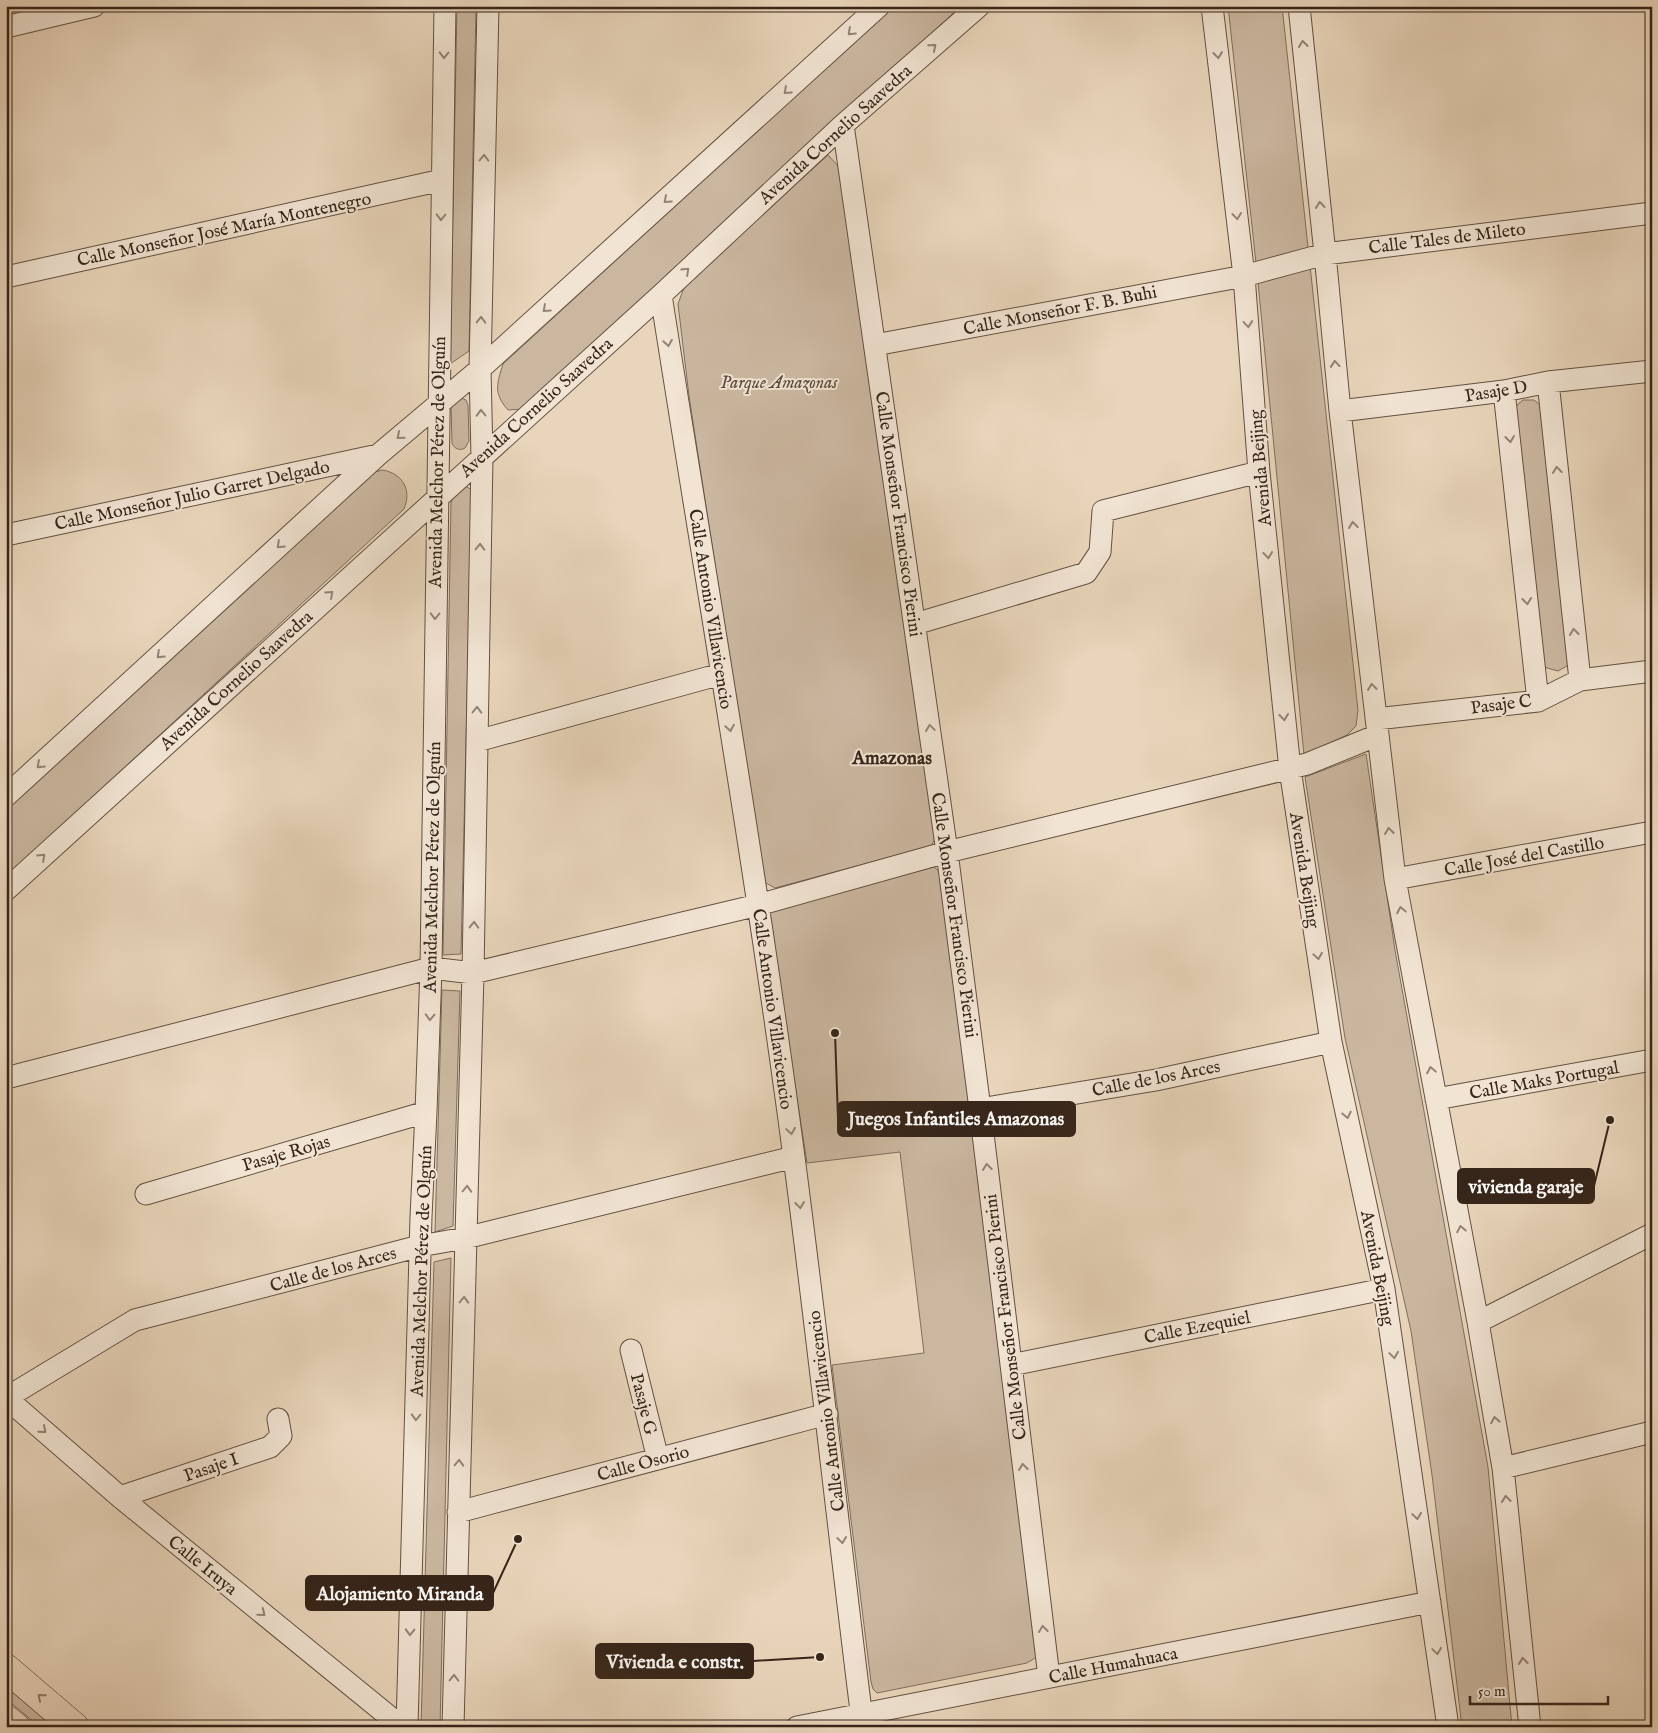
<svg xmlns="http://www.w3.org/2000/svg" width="1658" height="1733" viewBox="0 0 1658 1733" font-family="'IM FELL English',serif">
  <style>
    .green { fill: #cbb7a0; stroke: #806e5d }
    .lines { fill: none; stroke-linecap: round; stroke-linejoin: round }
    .minor-casing { stroke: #635142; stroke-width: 23 }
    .highway-casing { stroke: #36251a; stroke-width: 29 }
    .minor { stroke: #f1e4d3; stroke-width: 21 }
    .highway { stroke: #e9d5bb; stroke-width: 28 }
    .oneway { stroke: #948476 }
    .oneway2 { stroke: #907d6a }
    .labels { text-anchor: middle; stroke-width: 4; stroke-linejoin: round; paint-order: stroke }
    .street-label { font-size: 18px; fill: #36251a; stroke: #f1e4d3 }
    .park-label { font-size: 18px; font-style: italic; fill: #5b4a3c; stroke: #f1e4d3 }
    .neighbourhood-label { font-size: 19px; font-weight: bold; fill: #36251a; stroke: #f1e4d3 }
    .leader { fill: none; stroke: #36251a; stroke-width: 2 }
    .callout-dot { fill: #36251a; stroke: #f1e4d3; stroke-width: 2 }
    .callout { fill: #36251a; stroke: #36251a; stroke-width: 2 }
    .callout-label { font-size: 19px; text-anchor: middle; font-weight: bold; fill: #fff }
  </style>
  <rect width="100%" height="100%" fill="#e9d5bb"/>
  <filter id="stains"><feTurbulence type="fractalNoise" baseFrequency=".004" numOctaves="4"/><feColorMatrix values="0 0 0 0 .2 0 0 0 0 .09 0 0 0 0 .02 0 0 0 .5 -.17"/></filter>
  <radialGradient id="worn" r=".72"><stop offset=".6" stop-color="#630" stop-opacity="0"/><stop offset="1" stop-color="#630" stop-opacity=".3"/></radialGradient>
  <path class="green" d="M 457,6 L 476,6 L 469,351 L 450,364 Z
    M 893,6 L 961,6 L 523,409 L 508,410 C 493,393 497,384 503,364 Z
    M 1228,6 L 1282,6 L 1358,710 L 1356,726 L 1347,735 L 1304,755 L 1257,272 Z
    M 828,155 L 840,168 L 936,837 L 931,846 L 775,888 L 764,882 L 689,396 L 678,304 L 685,285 Z
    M 461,398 L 466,400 L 468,405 L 469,441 L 465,448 C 460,451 454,449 452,443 L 451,405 Z
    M 1523,400 L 1534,400 L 1544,408 L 1571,654 L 1567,666 L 1558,671 L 1547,668 L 1539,664 L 1515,409 L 1518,404 Z
    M 383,470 C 403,474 412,490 404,509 L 6,877 L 6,810 L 366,476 L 374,472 Z
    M 465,486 L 472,490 L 461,954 L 443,955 L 451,502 L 456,492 Z
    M 1366,754 L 1395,950 L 1488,1467 L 1512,1727 L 1462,1727 L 1432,1475 L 1411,1331 L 1345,1038 L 1305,777 Z
    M 934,867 L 940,872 L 1039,1651 L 1035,1658 L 1027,1663 L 877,1693 L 873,1689 L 871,1682 L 832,1365 L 924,1353 L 900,1152 L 807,1163 L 769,916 L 773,908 Z
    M 442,990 L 460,991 L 453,1226 L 435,1232 Z
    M 451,1258 L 440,1727 L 421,1727 L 434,1262 Z
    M 6,1685 L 55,1727 L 40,1727 L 6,1699 Z"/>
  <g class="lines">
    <g class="minor-casing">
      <path id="minor" d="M 1212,6 L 1244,276 L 1259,472 L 1290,769 L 1331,1042 L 1384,1289 L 1448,1727
        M 1299,6 L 1325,254 L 1340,411 L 1395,879 L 1478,1322 L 1503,1468 L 1530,1727
        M 6,27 L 94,6
        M 843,125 L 947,852 L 980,1109 L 1049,1677
        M 6,277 L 442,180
        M 661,295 C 706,582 756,869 794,1157 C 819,1347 839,1537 863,1727
        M 875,345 L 1244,276 L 1325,254 L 1652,213
        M 1548,382 L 1580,680
        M 1504,391 L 1538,701
        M 1340,411 L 1504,391 L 1548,382 L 1652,371
        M 6,535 L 378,455
        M 915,624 L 1086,573 L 1100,552 L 1103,511 L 1259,472
        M 1376,719 L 1538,701 L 1580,680 L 1652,671
        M 477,741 L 721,674
        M 6,796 L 378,455 L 480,369 L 879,6
        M 1395,879 L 1652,832
        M 6,890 L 661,295 L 843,125 L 979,6
        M 6,1078 L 431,968 L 473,973 L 758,905 L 947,852 L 1307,764 L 1378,735
        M 1436,1099 L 1652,1060
        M 980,1109 L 1156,1080 L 1331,1042
        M 146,1194 L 426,1112
        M 1478,1322 L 1652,1234
        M 631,1350 L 658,1459
        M 1011,1365 L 1384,1289
        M 6,1398 L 135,1320 L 420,1246 L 465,1238 L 794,1157
        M 6,1398 L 120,1497 L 402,1727
        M 1503,1468 L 1652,1432
        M 120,1497 L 270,1447 L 281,1436 L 278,1419
        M 458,1512 L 827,1414
        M 407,1727 L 421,1217 L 426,1112 L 431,968 L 445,6
        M 453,1727 L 473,973 L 482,457 L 480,369 L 488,6
        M 797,1727 L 1430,1602"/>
    </g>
    <g class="highway-casing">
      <path id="highway" d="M 6,1668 L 75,1727
        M 6,1719 L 16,1727"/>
    </g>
    <use href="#minor" class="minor"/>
    <use href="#highway" class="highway"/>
  </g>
  <defs><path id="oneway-chevron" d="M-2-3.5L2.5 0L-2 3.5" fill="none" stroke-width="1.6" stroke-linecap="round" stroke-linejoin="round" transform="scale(1.25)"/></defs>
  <g class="oneway">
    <use href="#oneway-chevron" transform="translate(851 32) rotate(137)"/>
    <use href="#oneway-chevron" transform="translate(1303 44) rotate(-96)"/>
    <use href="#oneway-chevron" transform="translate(933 47) rotate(-41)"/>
    <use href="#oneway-chevron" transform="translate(444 55) rotate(91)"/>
    <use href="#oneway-chevron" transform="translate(1218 55) rotate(83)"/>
    <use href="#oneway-chevron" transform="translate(787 91) rotate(138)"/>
    <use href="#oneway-chevron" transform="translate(484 158) rotate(-89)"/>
    <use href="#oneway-chevron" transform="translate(667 200) rotate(138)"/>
    <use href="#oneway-chevron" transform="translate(1320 205) rotate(-96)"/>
    <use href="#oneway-chevron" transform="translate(1237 216) rotate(83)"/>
    <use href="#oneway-chevron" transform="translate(441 217) rotate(91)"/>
    <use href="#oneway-chevron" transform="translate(686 271) rotate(-43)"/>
    <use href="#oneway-chevron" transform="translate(546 309) rotate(138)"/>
    <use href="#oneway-chevron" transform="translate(481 320) rotate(-89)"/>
    <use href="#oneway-chevron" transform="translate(1248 324) rotate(85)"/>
    <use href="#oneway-chevron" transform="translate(668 343) rotate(81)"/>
    <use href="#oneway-chevron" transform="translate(1335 364) rotate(-95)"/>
    <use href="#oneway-chevron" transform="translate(481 413) rotate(-91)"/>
    <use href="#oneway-chevron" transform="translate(400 436) rotate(140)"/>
    <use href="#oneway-chevron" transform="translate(1510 439) rotate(84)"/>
    <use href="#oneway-chevron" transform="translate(1557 470) rotate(-96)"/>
    <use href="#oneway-chevron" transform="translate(1353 525) rotate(-97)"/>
    <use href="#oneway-chevron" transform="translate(280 545) rotate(137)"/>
    <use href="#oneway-chevron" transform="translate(480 547) rotate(-89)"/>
    <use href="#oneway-chevron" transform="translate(1268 555) rotate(84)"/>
    <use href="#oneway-chevron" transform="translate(330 594) rotate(-42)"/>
    <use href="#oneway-chevron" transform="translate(1527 601) rotate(84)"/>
    <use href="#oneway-chevron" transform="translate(435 616) rotate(91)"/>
    <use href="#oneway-chevron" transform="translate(1574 632) rotate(-96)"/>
    <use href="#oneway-chevron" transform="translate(160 655) rotate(137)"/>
    <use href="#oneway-chevron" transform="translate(1372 687) rotate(-97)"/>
    <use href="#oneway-chevron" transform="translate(477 710) rotate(-89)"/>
    <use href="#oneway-chevron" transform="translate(1284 717) rotate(84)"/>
    <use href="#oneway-chevron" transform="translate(730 728) rotate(81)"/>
    <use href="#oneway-chevron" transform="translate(930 728) rotate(-98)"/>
    <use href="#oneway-chevron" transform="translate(40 765) rotate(137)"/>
    <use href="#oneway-chevron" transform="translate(1389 831) rotate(-97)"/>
    <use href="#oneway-chevron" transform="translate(42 857) rotate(-43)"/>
    <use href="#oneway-chevron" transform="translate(1401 910) rotate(-101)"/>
    <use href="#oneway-chevron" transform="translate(474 925) rotate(-89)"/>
    <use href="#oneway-chevron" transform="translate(1318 956) rotate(81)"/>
    <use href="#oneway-chevron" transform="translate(430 1017) rotate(92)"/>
    <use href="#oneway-chevron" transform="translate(1431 1070) rotate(-101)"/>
    <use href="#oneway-chevron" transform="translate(1347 1115) rotate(78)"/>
    <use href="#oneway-chevron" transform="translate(791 1131) rotate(82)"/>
    <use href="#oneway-chevron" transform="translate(987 1167) rotate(-97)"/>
    <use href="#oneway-chevron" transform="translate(467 1189) rotate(-88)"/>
    <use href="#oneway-chevron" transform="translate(800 1205) rotate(83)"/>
    <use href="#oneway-chevron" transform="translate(1461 1229) rotate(-101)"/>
    <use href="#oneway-chevron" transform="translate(464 1300) rotate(-88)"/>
    <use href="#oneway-chevron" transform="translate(1394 1355) rotate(82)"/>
    <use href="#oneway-chevron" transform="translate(416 1417) rotate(92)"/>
    <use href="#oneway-chevron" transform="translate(1495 1420) rotate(-100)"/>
    <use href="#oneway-chevron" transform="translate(43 1430) rotate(41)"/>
    <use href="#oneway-chevron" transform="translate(459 1463) rotate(-88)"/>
    <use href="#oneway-chevron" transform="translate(1023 1467) rotate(-97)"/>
    <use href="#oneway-chevron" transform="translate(1506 1499) rotate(-96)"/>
    <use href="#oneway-chevron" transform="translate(1417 1516) rotate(82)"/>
    <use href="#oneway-chevron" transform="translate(842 1540) rotate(83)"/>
    <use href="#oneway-chevron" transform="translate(262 1613) rotate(39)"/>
    <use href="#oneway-chevron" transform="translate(1043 1629) rotate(-97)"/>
    <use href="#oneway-chevron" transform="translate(410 1632) rotate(92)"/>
    <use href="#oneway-chevron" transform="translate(1437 1651) rotate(82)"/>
    <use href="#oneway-chevron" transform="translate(1523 1661) rotate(-96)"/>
    <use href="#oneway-chevron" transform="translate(454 1678) rotate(-89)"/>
  </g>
  <use class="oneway2" href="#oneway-chevron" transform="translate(41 1697) rotate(-139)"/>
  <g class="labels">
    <g class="street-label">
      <text transform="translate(835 134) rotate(-42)" y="6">Avenida Cornelio Saavedra</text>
      <text transform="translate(224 229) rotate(-12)" y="6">Calle Monseñor José María Montenegro</text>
      <text transform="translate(1447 238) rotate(-7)" y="6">Calle Tales de Mileto</text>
      <text transform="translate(1060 310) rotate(-11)" y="6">Calle Monseñor F. B. Buhi</text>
      <text transform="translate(1496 391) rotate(-9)" y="6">Pasaje D</text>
      <text transform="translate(536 407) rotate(-42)" y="6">Avenida Cornelio Saavedra</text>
      <text transform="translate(437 462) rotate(-89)" y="6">Avenida Melchor Pérez de Olguín</text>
      <text transform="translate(1260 468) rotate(-95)" y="6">Avenida Beijing</text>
      <text transform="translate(192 495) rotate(-12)" y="6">Calle Monseñor Julio Garret Delgado</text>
      <text transform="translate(899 514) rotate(82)" y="6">Calle Monseñor Francisco Pierini</text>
      <text transform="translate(711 609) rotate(81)" y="6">Calle Antonio Villavicencio</text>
      <text transform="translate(236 680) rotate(-42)" y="6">Avenida Cornelio Saavedra</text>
      <text transform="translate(1501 704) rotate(-7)" y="6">Pasaje C</text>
      <text transform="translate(1524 856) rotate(-10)" y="6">Calle José del Castillo</text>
      <text transform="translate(432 867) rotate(-89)" y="6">Avenida Melchor Pérez de Olguín</text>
      <text transform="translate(1305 870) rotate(81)" y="6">Avenida Beijing</text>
      <text transform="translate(955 915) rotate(82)" y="6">Calle Monseñor Francisco Pierini</text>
      <text transform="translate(773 1009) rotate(82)" y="6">Calle Antonio Villavicencio</text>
      <text transform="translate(1156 1078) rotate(-11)" y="6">Calle de los Arces</text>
      <text transform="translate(1544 1080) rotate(-10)" y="6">Calle Maks Portugal</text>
      <text transform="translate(286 1153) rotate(-16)" y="6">Pasaje Rojas</text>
      <text transform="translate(1378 1268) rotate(79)" y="6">Avenida Beijing</text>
      <text transform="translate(333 1269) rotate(-15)" y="6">Calle de los Arces</text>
      <text transform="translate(421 1271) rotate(-88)" y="6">Avenida Melchor Pérez de Olguín</text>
      <text transform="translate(1005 1317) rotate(-97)" y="6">Calle Monseñor Francisco Pierini</text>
      <text transform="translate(1197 1327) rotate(-11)" y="6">Calle Ezequiel</text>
      <text transform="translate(644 1404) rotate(76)" y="6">Pasaje G</text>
      <text transform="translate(826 1411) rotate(-97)" y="6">Calle Antonio Villavicencio</text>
      <text transform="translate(643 1463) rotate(-15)" y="6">Calle Osorio</text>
      <text transform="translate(211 1467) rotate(-19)" y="6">Pasaje I</text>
      <text transform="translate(203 1565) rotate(39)" y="6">Calle Iruya</text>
      <text transform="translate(1113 1665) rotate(-11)" y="6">Calle Humahuaca</text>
    </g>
    <g class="park-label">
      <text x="779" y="388">Parque Amazonas</text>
    </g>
    <g class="neighbourhood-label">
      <text x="892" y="764">Amazonas</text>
    </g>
  </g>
  <path class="leader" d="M835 1033L838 1119M1610 1120L1594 1186M518 1539L493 1593M820 1657L753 1661"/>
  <g class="callout-dot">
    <circle cx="835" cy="1033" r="5"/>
    <circle cx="1610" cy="1120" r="5"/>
    <circle cx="518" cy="1539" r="5"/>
    <circle cx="820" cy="1657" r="5"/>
  </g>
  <g class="callout">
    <rect x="838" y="1102" width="237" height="34" rx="5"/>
    <rect x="1458" y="1169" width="136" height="34" rx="5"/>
    <rect x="306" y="1576" width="187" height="34" rx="5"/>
    <rect x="596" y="1644" width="157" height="34" rx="5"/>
  </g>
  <g class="callout-label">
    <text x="956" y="1125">Juegos Infantiles Amazonas</text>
    <text x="1526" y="1193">vivienda garaje</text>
    <text x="400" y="1600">Alojamiento Miranda</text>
    <text x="675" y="1668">Vivienda e constr.</text>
  </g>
  <rect width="1658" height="1733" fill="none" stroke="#e9d5bb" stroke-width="25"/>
  <rect x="8" y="8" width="1643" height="1718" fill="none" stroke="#36251a" stroke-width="2.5"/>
  <rect x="12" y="12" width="1633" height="1708" fill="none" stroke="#36251a"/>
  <path d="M1470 1696v8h138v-8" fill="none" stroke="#36251a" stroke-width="2.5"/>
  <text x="1478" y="1696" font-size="15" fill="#36251a" stroke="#f1e4d3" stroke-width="4" paint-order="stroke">50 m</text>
  <rect width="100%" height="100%" filter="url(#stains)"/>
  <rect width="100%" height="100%" fill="url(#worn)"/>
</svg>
